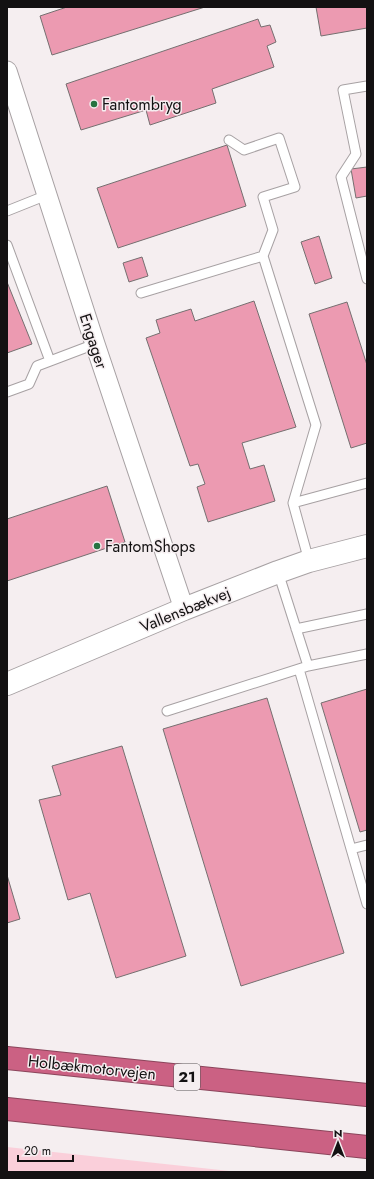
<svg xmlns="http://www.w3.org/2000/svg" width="374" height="1179" viewBox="0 0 374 1179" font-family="Jost,sans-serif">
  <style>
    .green { fill: #facfda }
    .building { fill: #ec9ab1; stroke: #756f70 }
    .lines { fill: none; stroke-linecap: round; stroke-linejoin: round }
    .lane-casing { stroke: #a7a1a3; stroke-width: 11 }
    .street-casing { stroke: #a7a1a3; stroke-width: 21 }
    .secondary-casing { stroke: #a7a1a3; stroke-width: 24 }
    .highway-casing { stroke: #8b455b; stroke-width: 24 }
    .lane { stroke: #fff; stroke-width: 9 }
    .street { stroke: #fff; stroke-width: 19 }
    .secondary { stroke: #fff; stroke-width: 22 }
    .highway { stroke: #cb6183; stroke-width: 22 }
    .poi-dot { fill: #277341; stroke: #f5eef0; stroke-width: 1.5 }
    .labels { text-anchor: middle; stroke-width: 3; stroke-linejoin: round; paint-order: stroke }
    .shield { fill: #f5eef0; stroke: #575355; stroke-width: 1 }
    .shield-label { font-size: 15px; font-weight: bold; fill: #131112 }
    .poi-label { font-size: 16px; fill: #131112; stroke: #f5eef0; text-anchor: start }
    .street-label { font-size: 16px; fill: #131112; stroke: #f5eef0 }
  </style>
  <rect width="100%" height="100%" fill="#f5eef0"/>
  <path class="green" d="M 7,1147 L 239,1172 L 7,1172 Z"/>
  <path class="building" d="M 67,7 L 205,7 L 52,55 L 40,16 Z
    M 316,7 L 367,7 L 367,28 L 321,36 Z
    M 258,19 L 261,27 L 270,25 L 276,42 L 267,46 L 274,67 L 212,89 L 216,103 L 150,125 L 146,110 L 81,130 L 66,84 Z
    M 227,145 L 246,206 L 118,248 L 97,188 Z
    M 367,167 L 367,196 L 356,198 L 351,169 Z
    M 319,236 L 332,278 L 315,284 L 301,242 Z
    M 142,257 L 148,276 L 129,282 L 123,263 Z
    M 7,282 L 32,344 L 7,353 Z
    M 254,301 L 296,427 L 242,443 L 250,469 L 264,465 L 275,501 L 208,522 L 197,487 L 205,484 L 198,464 L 190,466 L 146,338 L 160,333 L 156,320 L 191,309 L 195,321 Z
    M 347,302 L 367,365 L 367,443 L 351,448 L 309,314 Z
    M 107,486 L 125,542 L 7,581 L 7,519 Z
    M 367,689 L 367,830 L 360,832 L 321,703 Z
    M 267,698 L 344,953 L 241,986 L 163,729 Z
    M 122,746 L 186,956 L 116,978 L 90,893 L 68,900 L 39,800 L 61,795 L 52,766 Z
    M 7,875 L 20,919 L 7,923 Z"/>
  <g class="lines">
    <g class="lane-casing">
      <path id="lane" d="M 367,86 L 343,90 L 356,154 L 341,177 L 367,279
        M 229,140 L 244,150 L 279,138 L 295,187 L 263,197 L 273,230 L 263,256
        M 7,211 L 47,195
        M 7,245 L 50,361
        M 141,293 L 263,256 L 316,425 L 293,503 L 309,561
        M 7,392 L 29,384 L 37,366 L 95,344
        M 293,503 L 367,483
        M 296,629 L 367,614
        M 308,666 L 367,654
        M 299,669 L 367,904
        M 167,711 L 308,666 L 278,572
        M 351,849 L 367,845"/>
    </g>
    <g class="street-casing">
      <path id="street" d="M 7,71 L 95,344 L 184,609"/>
    </g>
    <g class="secondary-casing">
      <path id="secondary" d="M 7,684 L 184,609 L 278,572 L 309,561 L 367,546"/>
    </g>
    <g class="highway-casing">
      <path id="highway" d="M 7,1058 L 367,1095
        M 7,1109 L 367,1147"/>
    </g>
    <use href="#lane" class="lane"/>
    <use href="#street" class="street"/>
    <use href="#secondary" class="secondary"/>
    <use href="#highway" class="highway"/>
  </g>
  <g class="poi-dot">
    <circle cx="94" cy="104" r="4"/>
    <circle cx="97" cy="546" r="4"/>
  </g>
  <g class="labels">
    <rect class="shield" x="174" y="1064" width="26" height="26" rx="3"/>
    <g class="shield-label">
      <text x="187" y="1082">21</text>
    </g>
    <g class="poi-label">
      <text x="102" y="110">Fantombryg</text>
      <text x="105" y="552">FantomShops</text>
    </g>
    <g class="street-label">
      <text transform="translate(94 341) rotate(72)" y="6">Engager</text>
      <text transform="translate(185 609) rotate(-22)" y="6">Vallensbækvej</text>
      <text transform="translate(92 1067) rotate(6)" y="6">Holbækmotorvejen</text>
    </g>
  </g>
  <rect width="374" height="1179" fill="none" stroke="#131112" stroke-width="16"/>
  <g transform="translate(338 1143)" stroke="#f5eef0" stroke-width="3" paint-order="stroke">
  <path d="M0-3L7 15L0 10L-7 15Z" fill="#131112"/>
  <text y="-6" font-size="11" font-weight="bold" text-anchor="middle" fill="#131112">N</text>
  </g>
  <path d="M18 1155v6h55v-6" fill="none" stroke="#131112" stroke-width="2"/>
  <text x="24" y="1155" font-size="12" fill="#131112" stroke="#f5eef0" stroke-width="3" paint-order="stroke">20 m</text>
</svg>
